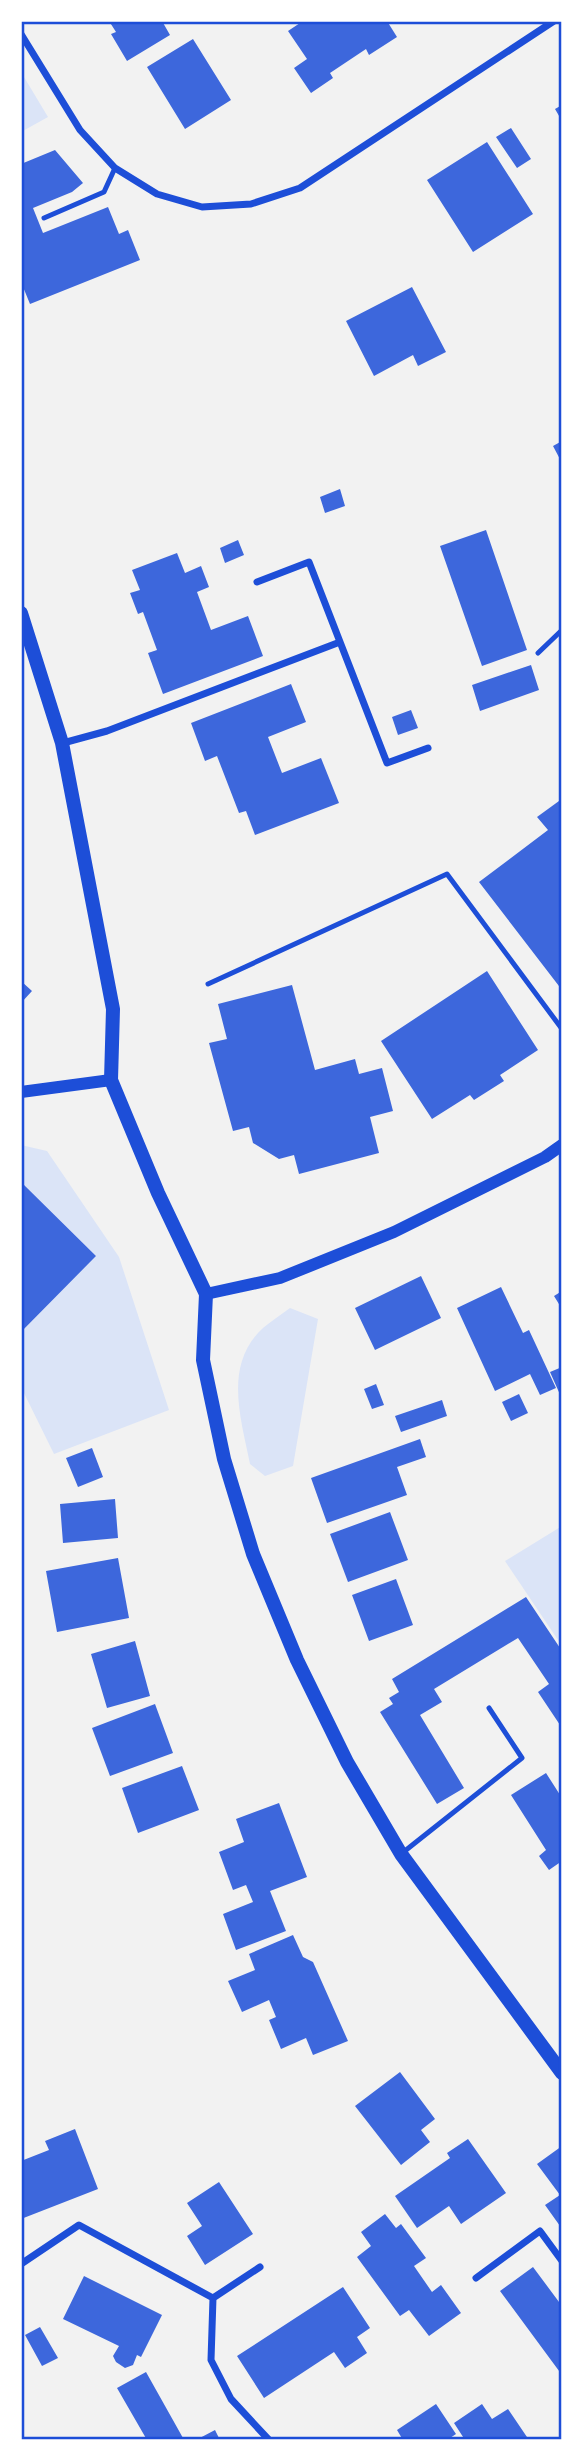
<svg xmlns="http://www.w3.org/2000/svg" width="583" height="2461" viewBox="0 0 583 2461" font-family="'Space Grotesk',sans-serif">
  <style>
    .green { fill: #dbe4f7 }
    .building { fill: #3d67dc }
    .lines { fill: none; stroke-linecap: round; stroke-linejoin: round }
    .service { stroke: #1d4ed8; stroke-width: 5 }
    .minor { stroke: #1d4ed8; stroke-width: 7 }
    .tertiary { stroke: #1d4ed8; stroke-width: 12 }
    .secondary { stroke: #1d4ed8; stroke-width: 14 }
    .neatline { fill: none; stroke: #1d4ed8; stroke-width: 2.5 }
  </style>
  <rect width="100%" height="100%" fill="#f2f2f2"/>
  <path class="green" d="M 21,72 L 48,117 L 21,132 Z
    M 21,1145 L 47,1151 L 119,1257 L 169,1410 L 54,1454 L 21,1387 L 21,1332 L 96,1256 L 21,1182 Z
    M 290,1308 L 318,1319 L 293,1466 L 265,1476 L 250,1464 C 241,1418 223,1365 263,1328 C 271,1321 281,1315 290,1308 Z
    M 562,1526 L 562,1646 L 505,1561 Z"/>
  <path class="building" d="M 109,21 L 162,21 L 170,35 L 127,61 L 111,34 L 116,32 Z
    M 303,21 L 387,21 L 397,37 L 369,55 L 366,49 L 330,73 L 333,78 L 311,93 L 294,68 L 307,59 L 288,31 Z
    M 193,39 L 231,100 L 185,129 L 147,67 Z
    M 562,105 L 562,121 L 555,109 Z
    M 511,128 L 531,159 L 517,168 L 496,137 Z
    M 487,142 L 533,214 L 473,252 L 427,180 Z
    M 55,150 L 83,183 L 72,192 L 33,208 L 43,233 L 108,207 L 119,234 L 128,230 L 140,260 L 30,304 L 21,282 L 21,164 Z
    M 412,287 L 446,352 L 418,366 L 413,355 L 374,376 L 346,321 Z
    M 562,441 L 562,463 L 553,446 Z
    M 340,489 L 345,506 L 325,513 L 320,497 Z
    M 486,530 L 527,650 L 482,666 L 440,546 Z
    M 238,540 L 244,555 L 225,563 L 220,548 Z
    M 177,553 L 185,573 L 201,566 L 209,587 L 197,592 L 211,630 L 248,616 L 263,656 L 163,694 L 148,653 L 157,650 L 143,612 L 138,614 L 130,593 L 140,590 L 132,570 Z
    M 531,665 L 539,690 L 480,711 L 472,685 Z
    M 291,684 L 306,722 L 268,737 L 282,773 L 321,758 L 339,803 L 255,835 L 246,811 L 239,813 L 217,756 L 205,761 L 191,723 Z
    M 411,710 L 418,728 L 398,735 L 392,717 Z
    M 559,801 L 562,805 L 562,990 L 479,882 L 548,830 L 537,817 Z
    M 487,971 L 538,1050 L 500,1075 L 504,1081 L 474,1100 L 470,1095 L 432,1119 L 381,1041 Z
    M 21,981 L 32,991 L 21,1003 Z
    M 292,985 L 315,1070 L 355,1059 L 359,1074 L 382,1068 L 393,1111 L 370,1117 L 379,1153 L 299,1174 L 294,1155 L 279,1159 L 253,1143 L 249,1127 L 233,1131 L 209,1043 L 227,1039 L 218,1004 Z
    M 21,1182 L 96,1256 L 21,1332 Z
    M 421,1276 L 441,1318 L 375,1350 L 355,1308 Z
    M 501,1287 L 523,1333 L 529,1330 L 556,1388 L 540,1395 L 530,1374 L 495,1391 L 457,1308 Z
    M 562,1291 L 562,1309 L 554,1296 Z
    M 562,1367 L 562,1399 L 550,1372 Z
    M 376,1384 L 384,1405 L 372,1409 L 364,1389 Z
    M 519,1394 L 528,1413 L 511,1421 L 502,1402 Z
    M 442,1400 L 447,1416 L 401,1432 L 395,1416 Z
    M 420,1439 L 426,1457 L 397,1467 L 407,1495 L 327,1523 L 311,1478 Z
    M 92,1448 L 103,1477 L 78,1487 L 66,1458 Z
    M 115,1499 L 118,1538 L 63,1543 L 60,1504 Z
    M 390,1512 L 408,1560 L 348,1582 L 330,1534 Z
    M 118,1558 L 129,1618 L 57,1632 L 46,1571 Z
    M 396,1579 L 413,1625 L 369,1641 L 352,1595 Z
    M 526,1597 L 562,1651 L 562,1728 L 538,1692 L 549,1684 L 518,1638 L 434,1689 L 442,1702 L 420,1715 L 464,1788 L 437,1804 L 380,1712 L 393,1704 L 389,1698 L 399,1692 L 392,1679 Z
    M 135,1641 L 150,1696 L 107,1708 L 91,1654 Z
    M 155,1704 L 173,1753 L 110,1776 L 92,1728 Z
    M 182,1766 L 199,1810 L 138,1833 L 122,1788 Z
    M 546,1773 L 562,1798 L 562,1861 L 549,1870 L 539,1856 L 546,1850 L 511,1795 Z
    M 279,1803 L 307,1877 L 270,1891 L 286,1931 L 236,1950 L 223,1914 L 253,1902 L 246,1885 L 233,1890 L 219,1852 L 244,1842 L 236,1819 Z
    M 293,1935 L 303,1957 L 313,1962 L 348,2041 L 313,2055 L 306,2038 L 281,2049 L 269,2020 L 276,2017 L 269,2000 L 242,2012 L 228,1981 L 255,1970 L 249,1954 Z
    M 400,2072 L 435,2119 L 421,2130 L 430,2142 L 401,2165 L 355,2106 Z
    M 75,2129 L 98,2189 L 21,2219 L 21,2161 L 49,2150 L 45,2141 Z
    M 468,2139 L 506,2193 L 461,2224 L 449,2206 L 417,2228 L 395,2196 L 450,2158 L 447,2153 Z
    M 562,2146 L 562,2225 L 560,2226 L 545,2205 L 560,2195 L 537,2164 Z
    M 219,2182 L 253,2234 L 205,2265 L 187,2236 L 202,2226 L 187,2203 Z
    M 385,2214 L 396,2228 L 401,2224 L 426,2258 L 414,2266 L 432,2292 L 441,2285 L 461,2313 L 429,2336 L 409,2310 L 400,2316 L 357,2257 L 371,2246 L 361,2232 Z
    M 533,2267 L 562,2306 L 562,2375 L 500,2291 Z
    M 84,2276 L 162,2315 L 141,2357 L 137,2355 L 133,2365 L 125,2368 L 116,2362 L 113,2356 L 119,2346 L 63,2319 Z
    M 343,2287 L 370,2328 L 357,2337 L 367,2353 L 345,2368 L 334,2352 L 264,2398 L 237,2356 Z
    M 40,2327 L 58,2358 L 42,2366 L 25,2335 Z
    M 146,2372 L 183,2438 L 180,2440 L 147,2440 L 117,2388 Z
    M 436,2404 L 456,2434 L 447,2440 L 403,2440 L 397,2430 Z
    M 482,2404 L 492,2419 L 508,2409 L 529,2440 L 465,2440 L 454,2423 Z
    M 215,2430 L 220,2440 L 196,2440 Z"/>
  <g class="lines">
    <path class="service" d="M 44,218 L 104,192 L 115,168
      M 538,653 L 562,630
      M 208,984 L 447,874 L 562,1029
      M 401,1854 L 522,1758 L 489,1708"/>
    <path class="minor" d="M 21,34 L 80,130 L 115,168 L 157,194 L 202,207 L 251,204 L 300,188 L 554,21
      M 257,582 L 309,562 L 387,763 L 428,748
      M 63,743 L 107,731 L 340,642
      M 21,2264 L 79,2225 L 213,2298 L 211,2360 L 231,2399 L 269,2440
      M 476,2278 L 540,2231 L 562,2261
      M 213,2298 L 260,2267"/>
    <path class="tertiary" d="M 21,1092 L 111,1080
      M 206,1294 L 280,1278 L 394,1232 L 545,1157 L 562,1145"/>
    <path class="secondary" d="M 21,613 L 62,743 L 113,1009 L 111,1080 L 158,1193 L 206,1294 L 203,1360 L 224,1459 L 253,1554 L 297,1660 L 347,1762 L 401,1854 L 562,2073"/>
  </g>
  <rect width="583" height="2461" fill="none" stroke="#ffffff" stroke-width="46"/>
  <rect x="23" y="23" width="537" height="2415" class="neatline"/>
</svg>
